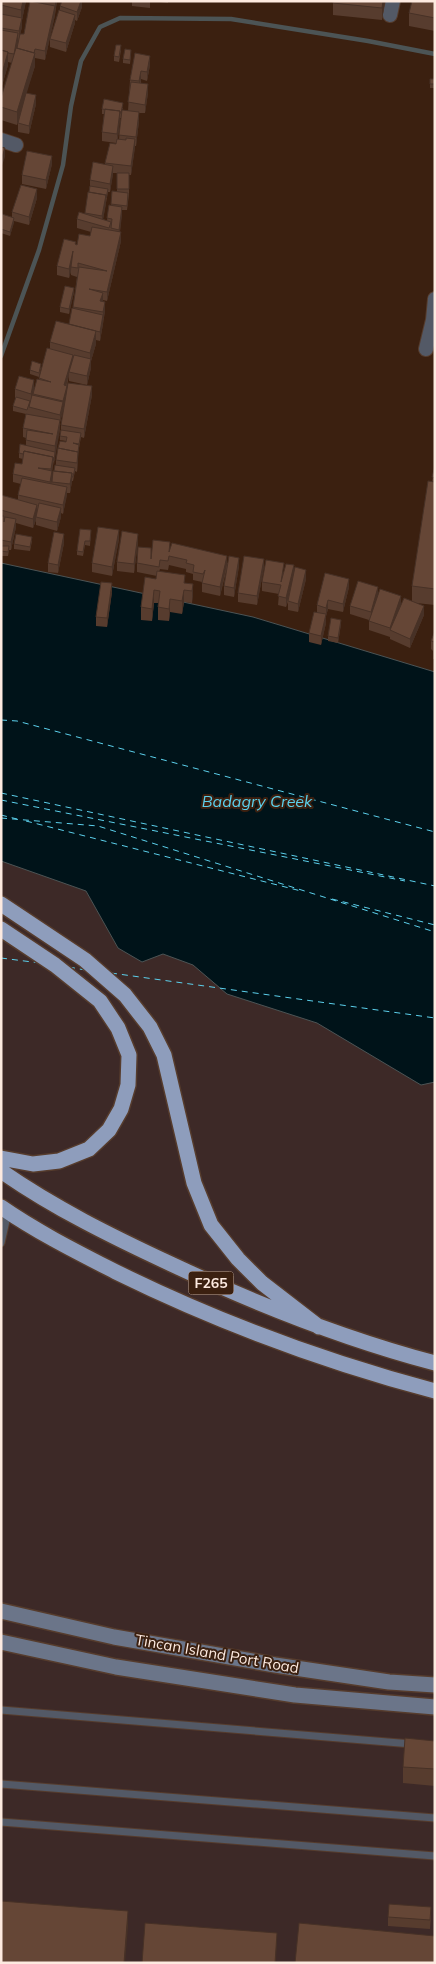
<svg xmlns="http://www.w3.org/2000/svg" width="436" height="1964" viewBox="0 0 436 1964" font-family="Mulish,sans-serif">
  <style>
    .industrial { fill: #3d2927 }
    .water { fill: #001319; stroke: #4c5455 }
    .lines { fill: none; stroke-linecap: round; stroke-linejoin: round }
    .stream { stroke: #4c5455; stroke-width: 4.5 }
    .ferry { stroke: #5cd1ed; stroke-width: 1; stroke-dasharray: 6 5; stroke-linecap: butt }
    .lane-casing { stroke: #563c2d; stroke-width: 9 }
    .street-casing { stroke: #563c2d; stroke-width: 16 }
    .secondary-casing { stroke: #563c2d; stroke-width: 18 }
    .highway-casing { stroke: #563c2d; stroke-width: 18 }
    .lane { stroke: #535966; stroke-width: 7 }
    .street { stroke: #535966; stroke-width: 14 }
    .secondary { stroke: #6b7589; stroke-width: 15 }
    .highway { stroke: #8e9dbc; stroke-width: 15 }
    .wall { fill: #573c2e; fill-rule: evenodd }
    .shaded-wall { fill: #473126 }
    .building { fill: #654636; stroke: #473126 }
    .labels { text-anchor: middle; stroke-width: 4; stroke-linejoin: round; paint-order: stroke }
    .shield { fill: #3b2010; stroke: #c3ada2; stroke-width: 1 }
    .shield-label { font-size: 14px; font-weight: bold; fill: #fdeae0 }
    .street-label { font-size: 15px; fill: #fdeae0; stroke: #3b2010 }
    .water-label { font-size: 16px; font-style: italic; fill: #5cd1ed; stroke: #3b2010 }
  </style>
  <rect width="100%" height="100%" fill="#3b2010"/>
  <path class="industrial" d="M 1,861 L 86,891 L 117,947 L 163,954 L 189,963 L 251,978 L 435,1064 L 435,1963 L 1,1963 Z"/>
  <path class="water" d="M 1,563 L 253,617 L 435,672 L 435,1082 L 421,1085 L 317,1023 L 227,994 L 193,965 L 163,954 L 142,962 L 118,948 L 86,891 L 1,861 Z"/>
  <g class="lines">
    <path class="stream" d="M 1,356 L 39,250 L 63,165 L 71,106 L 81,61 L 100,27 L 120,18 L 231,19 L 368,41 L 435,54"/>
    <path class="ferry" d="M 1,720 L 17,721 L 435,832
      M 1,793 L 435,886
      M 1,800 L 405,881
      M 1,815 L 17,819
      M 1,818 L 98,826 L 435,932
      M 26,821 L 301,891
      M 332,899 L 435,925
      M 1,958 L 40,963
      M 69,967 L 85,970
      M 111,973 L 435,1018"/>
    <g class="lane-casing">
      <path id="lane" d="M 1,1243 L 8,1212
        M 1,1710 L 412,1744
        M 1,1784 L 435,1818
        M 1,1822 L 435,1856"/>
    </g>
    <g class="street-casing">
      <path id="street" d="M 390,15 L 393,1
        M 1,140 L 16,145
        M 426,349 L 433,320 L 435,299"/>
    </g>
    <g class="secondary-casing">
      <path id="secondary" d="M 1,1611 L 114,1637 L 275,1665 L 389,1682 L 435,1685
        M 1,1642 L 116,1667 L 295,1695 L 435,1707"/>
    </g>
    <g class="highway-casing">
      <path id="highway" d="M 1,904 L 85,960 L 125,995 L 150,1027 L 164,1055 L 194,1183 L 211,1225 L 238,1259 L 262,1283 L 319,1327
        M 1,929 L 55,965 L 100,1001 L 118,1028 L 129,1055 L 128,1085 L 121,1109 L 109,1130 L 89,1149 L 59,1161 L 33,1164 L 1,1158
        M 1,1171 C 54,1208 113,1237 171,1264 C 256,1304 344,1339 435,1363
        M 1,1207 C 37,1232 77,1252 116,1272 C 218,1322 325,1362 435,1391"/>
    </g>
    <use href="#lane" class="lane"/>
    <use href="#street" class="street"/>
    <use href="#secondary" class="secondary"/>
    <use href="#highway" class="highway"/>
  </g>
  <path class="wall" d="M 1,1 L 26,1 L 22,20 L 22,27 L 20,34 L 24,34 L 30,1 L 57,1 L 55,15 L 45,60 L 35,58 L 35,66 L 26,93 L 36,104 L 29,134 L 18,132 L 18,123 L 21,112 L 17,125 L 1,120 L 1,98 L 12,63 L 8,62 L 8,65 L 1,89 Z
    M 82,1 L 82,7 L 77,21 L 75,20 L 75,23 L 66,52 L 50,47 L 50,39 L 60,10 L 60,6 Z
    M 132,1 L 150,1 L 150,8 L 132,6 Z
    M 153,1 L 168,1 L 168,3 Z
    M 333,1 L 385,1 L 382,20 L 333,15 Z
    M 435,1 L 435,31 L 409,26 L 409,13 Z
    M 121,50 L 119,62 L 114,61 L 114,56 Z
    M 135,53 L 150,65 L 147,81 L 141,79 L 141,83 L 148,93 L 145,113 L 139,113 L 139,121 L 136,146 L 135,146 L 131,175 L 129,175 L 129,194 L 127,210 L 122,210 L 120,232 L 121,241 L 107,301 L 103,300 L 105,311 L 103,324 L 100,341 L 96,340 L 96,344 L 91,361 L 91,368 L 87,385 L 69,381 L 69,375 L 67,386 L 67,392 L 92,395 L 84,438 L 81,437 L 78,453 L 78,460 L 77,472 L 75,471 L 73,481 L 72,481 L 70,493 L 67,493 L 63,514 L 61,513 L 61,517 L 57,531 L 36,525 L 36,520 L 33,528 L 16,523 L 16,527 L 11,550 L 9,550 L 8,556 L 1,556 L 1,495 L 18,500 L 18,495 L 21,484 L 13,482 L 13,474 L 22,464 L 23,459 L 19,458 L 19,453 L 26,445 L 26,438 L 23,437 L 23,428 L 26,414 L 13,411 L 13,406 L 16,398 L 15,398 L 15,389 L 34,389 L 39,379 L 50,349 L 50,342 L 69,324 L 73,309 L 77,277 L 71,275 L 71,271 L 69,278 L 57,275 L 57,266 L 76,244 L 77,245 L 90,236 L 91,232 L 77,228 L 77,219 L 85,214 L 90,186 L 90,180 L 105,164 L 105,163 L 116,143 L 102,141 L 102,132 L 104,114 L 102,114 L 102,109 L 123,108 L 122,110 L 128,111 L 130,80 ZM 120,118 L 121,118 L 119,139 L 118,139 ZM 113,173 L 118,173 L 117,173 L 117,192 L 112,191 L 111,206 L 109,205 L 107,221 L 103,219 L 108,192 L 110,192 ZM 66,400 L 61,425 L 61,430 L 60,436 L 60,440 L 66,441 L 56,460 L 56,465 L 52,478 L 52,471 L 60,429 L 60,422 Z
    M 131,54 L 130,64 L 123,63 L 123,59 Z
    M 430,79 L 435,79 L 435,88 L 430,88 Z
    M 52,164 L 46,189 L 22,184 L 22,175 Z
    M 37,198 L 29,225 L 14,221 L 10,236 L 1,233 L 1,216 L 12,217 L 12,212 Z
    M 74,292 L 69,314 L 60,312 L 60,307 Z
    M 41,368 L 39,377 L 30,374 L 30,370 Z
    M 435,466 L 435,605 L 416,603 L 424,615 L 410,648 L 390,639 L 390,634 L 390,637 L 369,630 L 369,620 L 350,614 L 350,606 L 378,596 L 401,605 L 398,612 L 412,601 L 412,586 Z
    M 91,530 L 90,546 L 85,545 L 83,556 L 77,555 L 77,551 Z
    M 119,539 L 112,576 L 92,572 L 92,563 Z
    M 32,541 L 30,551 L 14,549 L 14,544 Z
    M 138,542 L 134,573 L 117,571 L 117,562 Z
    M 64,543 L 58,573 L 48,572 L 48,563 Z
    M 170,548 L 239,566 L 234,597 L 224,595 L 224,586 L 227,568 L 220,596 L 202,592 L 202,582 L 193,580 L 193,574 L 186,572 L 186,569 L 169,565 L 168,570 L 160,569 L 159,572 L 185,583 L 193,584 L 192,603 L 184,602 L 182,614 L 170,612 L 169,621 L 158,620 L 158,603 L 154,603 L 152,621 L 141,620 L 141,607 L 156,579 L 157,576 L 137,572 L 137,563 L 151,559 Z
    M 264,567 L 257,605 L 238,602 L 238,593 Z
    M 284,572 L 294,573 L 306,579 L 298,612 L 288,610 L 288,602 L 286,607 L 278,605 L 279,594 L 262,591 L 262,582 Z
    M 349,587 L 343,612 L 328,609 L 326,616 L 326,623 L 321,645 L 309,642 L 309,633 L 317,612 L 317,605 Z
    M 112,592 L 107,627 L 96,626 L 96,617 Z
    M 341,624 L 338,643 L 328,641 L 328,636 Z
    M 435,631 L 435,659 L 433,659 L 433,651 L 431,649 L 431,641 Z
    M 435,1741 L 435,1786 L 403,1783 L 403,1767 Z
    M 431,1915 L 430,1929 L 388,1926 L 388,1917 Z"/>
  <path class="shaded-wall" d="M 23,1 L 26,1 L 22,20 L 22,27 L 19,40 L 19,31 L 21,22 L 21,10 Z
    M 55,1 L 57,1 L 55,12 Z
    M 81,1 L 82,1 L 82,7 L 77,21 L 77,12 Z
    M 383,1 L 385,1 L 382,20 L 382,8 Z
    M 55,6 L 55,15 L 45,60 L 45,51 Z
    M 75,15 L 75,23 L 66,52 L 66,43 Z
    M 18,33 L 18,42 L 14,63 L 14,54 Z
    M 35,49 L 35,66 L 17,125 L 17,112 Z
    M 8,52 L 8,65 L 1,89 L 1,77 Z
    M 150,56 L 150,65 L 147,81 L 147,72 Z
    M 141,71 L 141,79 L 139,90 L 139,81 Z
    M 148,84 L 148,93 L 145,113 L 145,105 Z
    M 36,95 L 36,104 L 29,134 L 29,126 Z
    M 120,111 L 120,120 L 117,143 L 117,134 Z
    M 139,112 L 139,121 L 136,146 L 136,137 Z
    M 135,139 L 135,148 L 131,175 L 131,166 Z
    M 5,148 L 5,157 L 1,168 L 1,160 Z
    M 52,156 L 52,164 L 46,189 L 46,180 Z
    M 113,166 L 113,175 L 110,192 L 110,184 Z
    M 37,189 L 37,198 L 29,225 L 29,217 Z
    M 106,195 L 106,204 L 102,225 L 102,216 Z
    M 122,207 L 122,216 L 119,238 L 119,230 Z
    M 14,218 L 14,223 L 10,236 L 10,232 Z
    M 121,232 L 121,241 L 107,301 L 107,292 Z
    M 73,251 L 71,271 L 69,278 L 69,269 Z
    M 74,288 L 74,292 L 69,314 L 69,309 Z
    M 103,293 L 103,302 L 100,301 Z
    M 105,302 L 105,311 L 103,321 L 103,312 Z
    M 103,315 L 103,324 L 100,341 L 100,332 Z
    M 96,331 L 96,344 L 91,361 L 91,368 L 87,385 L 87,376 L 90,364 L 90,353 Z
    M 73,355 L 73,363 L 69,372 L 69,375 L 64,394 L 64,385 Z
    M 34,380 L 34,389 L 31,402 L 31,394 Z
    M 67,386 L 67,395 L 63,410 L 63,401 Z
    M 92,386 L 92,395 L 84,438 L 84,429 Z
    M 63,402 L 63,411 L 60,422 L 60,429 L 54,465 L 55,446 L 60,423 L 60,415 Z
    M 79,445 L 78,460 L 77,472 L 77,455 Z
    M 53,457 L 52,480 L 50,491 L 51,469 Z
    M 72,473 L 72,482 L 70,493 L 70,484 Z
    M 67,487 L 67,496 L 63,514 L 63,505 Z
    M 37,505 L 37,513 L 36,517 L 36,520 L 33,528 L 33,519 Z
    M 61,508 L 61,517 L 57,531 L 57,522 Z
    M 16,519 L 16,527 L 11,550 L 11,542 Z
    M 119,530 L 119,539 L 112,576 L 112,567 Z
    M 64,534 L 64,543 L 58,573 L 58,565 Z
    M 138,534 L 138,542 L 134,573 L 134,564 Z
    M 227,556 L 227,564 L 220,596 L 220,587 Z
    M 239,558 L 239,566 L 234,597 L 234,588 Z
    M 264,559 L 264,567 L 257,605 L 257,596 Z
    M 294,565 L 294,574 L 286,607 L 286,598 Z
    M 306,570 L 306,579 L 298,612 L 298,604 Z
    M 349,579 L 349,587 L 343,612 L 343,604 Z
    M 112,583 L 112,592 L 107,627 L 107,618 Z
    M 193,584 L 193,597 L 192,603 L 192,591 Z
    M 378,587 L 378,596 L 371,620 L 371,612 Z
    M 154,590 L 154,603 L 152,621 L 152,609 Z
    M 184,590 L 184,602 L 182,614 L 182,601 Z
    M 401,596 L 401,605 L 392,631 L 390,630 L 390,637 L 390,628 Z
    M 170,599 L 170,612 L 169,621 L 169,609 Z
    M 328,600 L 328,609 L 326,616 L 326,608 Z
    M 424,606 L 424,615 L 410,648 L 410,639 Z
    M 326,614 L 326,623 L 321,645 L 321,636 Z
    M 341,620 L 341,624 L 338,643 L 338,638 Z
    M 128,1911 L 128,1927 L 125,1963 L 124,1963 Z
    M 277,1933 L 276,1963 L 275,1963 Z"/>
  <path class="building" d="M 1,1 L 23,1 L 21,10 L 1,5 Z
    M 30,1 L 55,6 L 45,51 L 35,49 L 34,53 L 17,48 L 20,34 L 24,34 Z
    M 62,1 L 81,1 L 77,12 L 60,6 Z
    M 333,1 L 383,1 L 382,8 L 333,3 Z
    M 412,1 L 435,1 L 435,18 L 409,13 Z
    M 59,10 L 75,15 L 66,43 L 50,39 Z
    M 1,14 L 22,18 L 19,31 L 1,28 Z
    M 1,30 L 18,33 L 14,54 L 8,53 L 8,52 L 1,50 Z
    M 116,45 L 121,45 L 119,57 L 114,56 Z
    M 16,48 L 35,53 L 17,112 L 1,107 L 1,98 Z
    M 125,49 L 131,50 L 130,60 L 123,59 Z
    M 1,50 L 8,52 L 1,77 Z
    M 135,53 L 150,56 L 147,72 L 141,71 L 139,81 L 130,80 Z
    M 430,79 L 435,79 L 435,84 L 430,84 Z
    M 131,82 L 148,84 L 145,105 L 128,102 Z
    M 26,93 L 36,95 L 29,126 L 18,123 Z
    M 104,99 L 123,103 L 121,113 L 120,113 L 120,111 L 102,109 Z
    M 105,109 L 120,111 L 117,134 L 102,132 Z
    M 122,110 L 139,112 L 136,137 L 119,135 Z
    M 126,138 L 135,139 L 131,166 L 105,163 L 110,143 L 116,144 L 117,139 L 126,140 Z
    M 1,147 L 5,148 L 1,160 Z
    M 27,151 L 52,156 L 46,180 L 22,175 Z
    M 93,162 L 113,166 L 110,184 L 90,180 Z
    M 117,173 L 129,173 L 129,189 L 117,189 Z
    M 21,185 L 37,189 L 29,217 L 12,212 Z
    M 90,186 L 108,189 L 106,198 L 106,195 L 89,192 Z
    M 112,191 L 128,193 L 127,206 L 111,204 Z
    M 88,192 L 106,195 L 102,216 L 85,213 Z
    M 109,205 L 122,207 L 119,230 L 111,228 L 112,219 L 107,218 Z
    M 79,212 L 111,222 L 109,228 L 77,219 Z
    M 2,214 L 14,218 L 10,232 L 1,229 Z
    M 92,227 L 121,232 L 107,292 L 89,289 L 103,293 L 100,301 L 105,302 L 103,312 L 73,307 L 79,267 L 107,271 L 78,263 L 78,268 L 71,267 L 73,251 L 69,269 L 57,266 L 64,239 L 76,242 L 75,244 L 77,245 L 79,234 L 90,236 Z
    M 65,286 L 74,288 L 69,309 L 60,307 Z
    M 72,308 L 103,315 L 100,332 L 69,324 Z
    M 56,321 L 96,331 L 90,353 L 50,342 Z
    M 47,348 L 73,355 L 64,385 L 67,386 L 63,401 L 33,394 L 37,379 L 51,382 L 39,378 Z
    M 74,355 L 91,359 L 87,376 L 69,372 Z
    M 32,361 L 41,364 L 39,373 L 30,370 Z
    M 19,376 L 34,380 L 31,394 L 15,389 Z
    M 68,383 L 92,386 L 84,429 L 61,425 Z
    M 32,395 L 63,402 L 60,415 L 29,407 Z
    M 16,397 L 30,401 L 27,410 L 13,406 Z
    M 26,414 L 60,420 L 55,446 L 26,440 L 27,430 L 53,434 L 23,428 Z
    M 61,430 L 81,433 L 79,444 L 73,443 L 79,445 L 78,452 L 58,448 L 60,441 L 66,442 L 67,437 L 60,436 Z
    M 20,444 L 55,452 L 54,461 L 53,457 L 24,451 L 23,454 L 19,453 Z
    M 58,448 L 78,452 L 77,463 L 56,460 Z
    M 24,451 L 53,457 L 51,469 L 38,468 L 52,471 L 50,482 L 13,474 L 15,463 L 22,464 Z
    M 55,465 L 75,468 L 73,477 L 72,477 L 72,473 L 54,471 Z
    M 435,466 L 435,478 L 432,477 Z
    M 53,471 L 72,473 L 70,484 L 52,482 Z
    M 22,478 L 67,487 L 63,505 L 18,495 Z
    M 428,481 L 435,482 L 435,589 L 412,586 Z
    M 1,495 L 37,505 L 33,519 L 1,510 Z
    M 39,503 L 61,508 L 57,522 L 36,517 Z
    M 1,516 L 4,516 L 4,522 L 5,517 L 16,519 L 11,542 L 1,540 L 1,528 L 2,528 L 1,528 Z
    M 98,527 L 119,530 L 112,567 L 92,563 Z
    M 80,529 L 91,530 L 90,541 L 85,541 L 83,552 L 77,551 Z
    M 122,531 L 138,534 L 134,564 L 117,562 Z
    M 54,532 L 64,534 L 58,565 L 48,563 Z
    M 16,534 L 32,537 L 30,547 L 14,544 Z
    M 153,540 L 170,542 L 169,552 L 172,543 L 227,556 L 220,587 L 202,583 L 205,570 L 203,574 L 193,572 L 194,565 L 186,563 L 187,560 L 169,556 L 168,561 L 160,560 L 159,567 L 137,563 L 138,547 L 151,548 L 151,559 Z
    M 1,546 L 9,546 L 8,552 L 1,551 Z
    M 229,556 L 239,558 L 234,588 L 224,586 Z
    M 244,556 L 264,559 L 257,596 L 238,593 Z
    M 266,560 L 284,563 L 281,582 L 286,564 L 294,565 L 286,598 L 278,596 L 281,585 L 262,582 Z
    M 295,567 L 306,570 L 298,604 L 288,601 Z
    M 157,571 L 185,575 L 184,583 L 193,584 L 192,591 L 184,590 L 182,601 L 170,599 L 169,609 L 158,607 L 160,591 L 154,590 L 152,609 L 141,607 L 145,577 L 156,579 Z
    M 325,573 L 349,579 L 343,604 L 328,600 L 326,608 L 317,605 Z
    M 358,581 L 378,587 L 371,612 L 350,606 Z
    M 101,582 L 112,583 L 107,618 L 96,617 Z
    M 380,589 L 401,596 L 390,628 L 369,621 Z
    M 404,598 L 424,606 L 410,639 L 390,630 Z
    M 314,612 L 326,614 L 321,636 L 309,633 Z
    M 331,618 L 341,620 L 338,638 L 328,636 Z
    M 435,631 L 435,642 L 431,641 Z
    M 405,1738 L 435,1741 L 435,1769 L 403,1767 Z
    M 1,1901 L 128,1911 L 124,1963 L 1,1963 Z
    M 389,1904 L 431,1907 L 430,1920 L 388,1917 Z
    M 145,1923 L 277,1933 L 275,1963 L 142,1963 Z
    M 299,1923 L 435,1936 L 435,1963 L 295,1963 Z"/>
  <g class="labels">
    <rect class="shield" x="188.5" y="1271.5" width="45" height="23" rx="4"/>
    <g class="shield-label">
      <text x="211" y="1288">F265</text>
    </g>
    <g class="street-label">
      <text transform="translate(217 1654) rotate(10)" y="5">Tincan Island Port Road</text>
    </g>
    <g class="water-label">
      <text x="257" y="807">Badagry Creek</text>
    </g>
  </g>
  <rect width="436" height="1964" fill="none" stroke="#fdeae0" stroke-width="5"/>
</svg>
